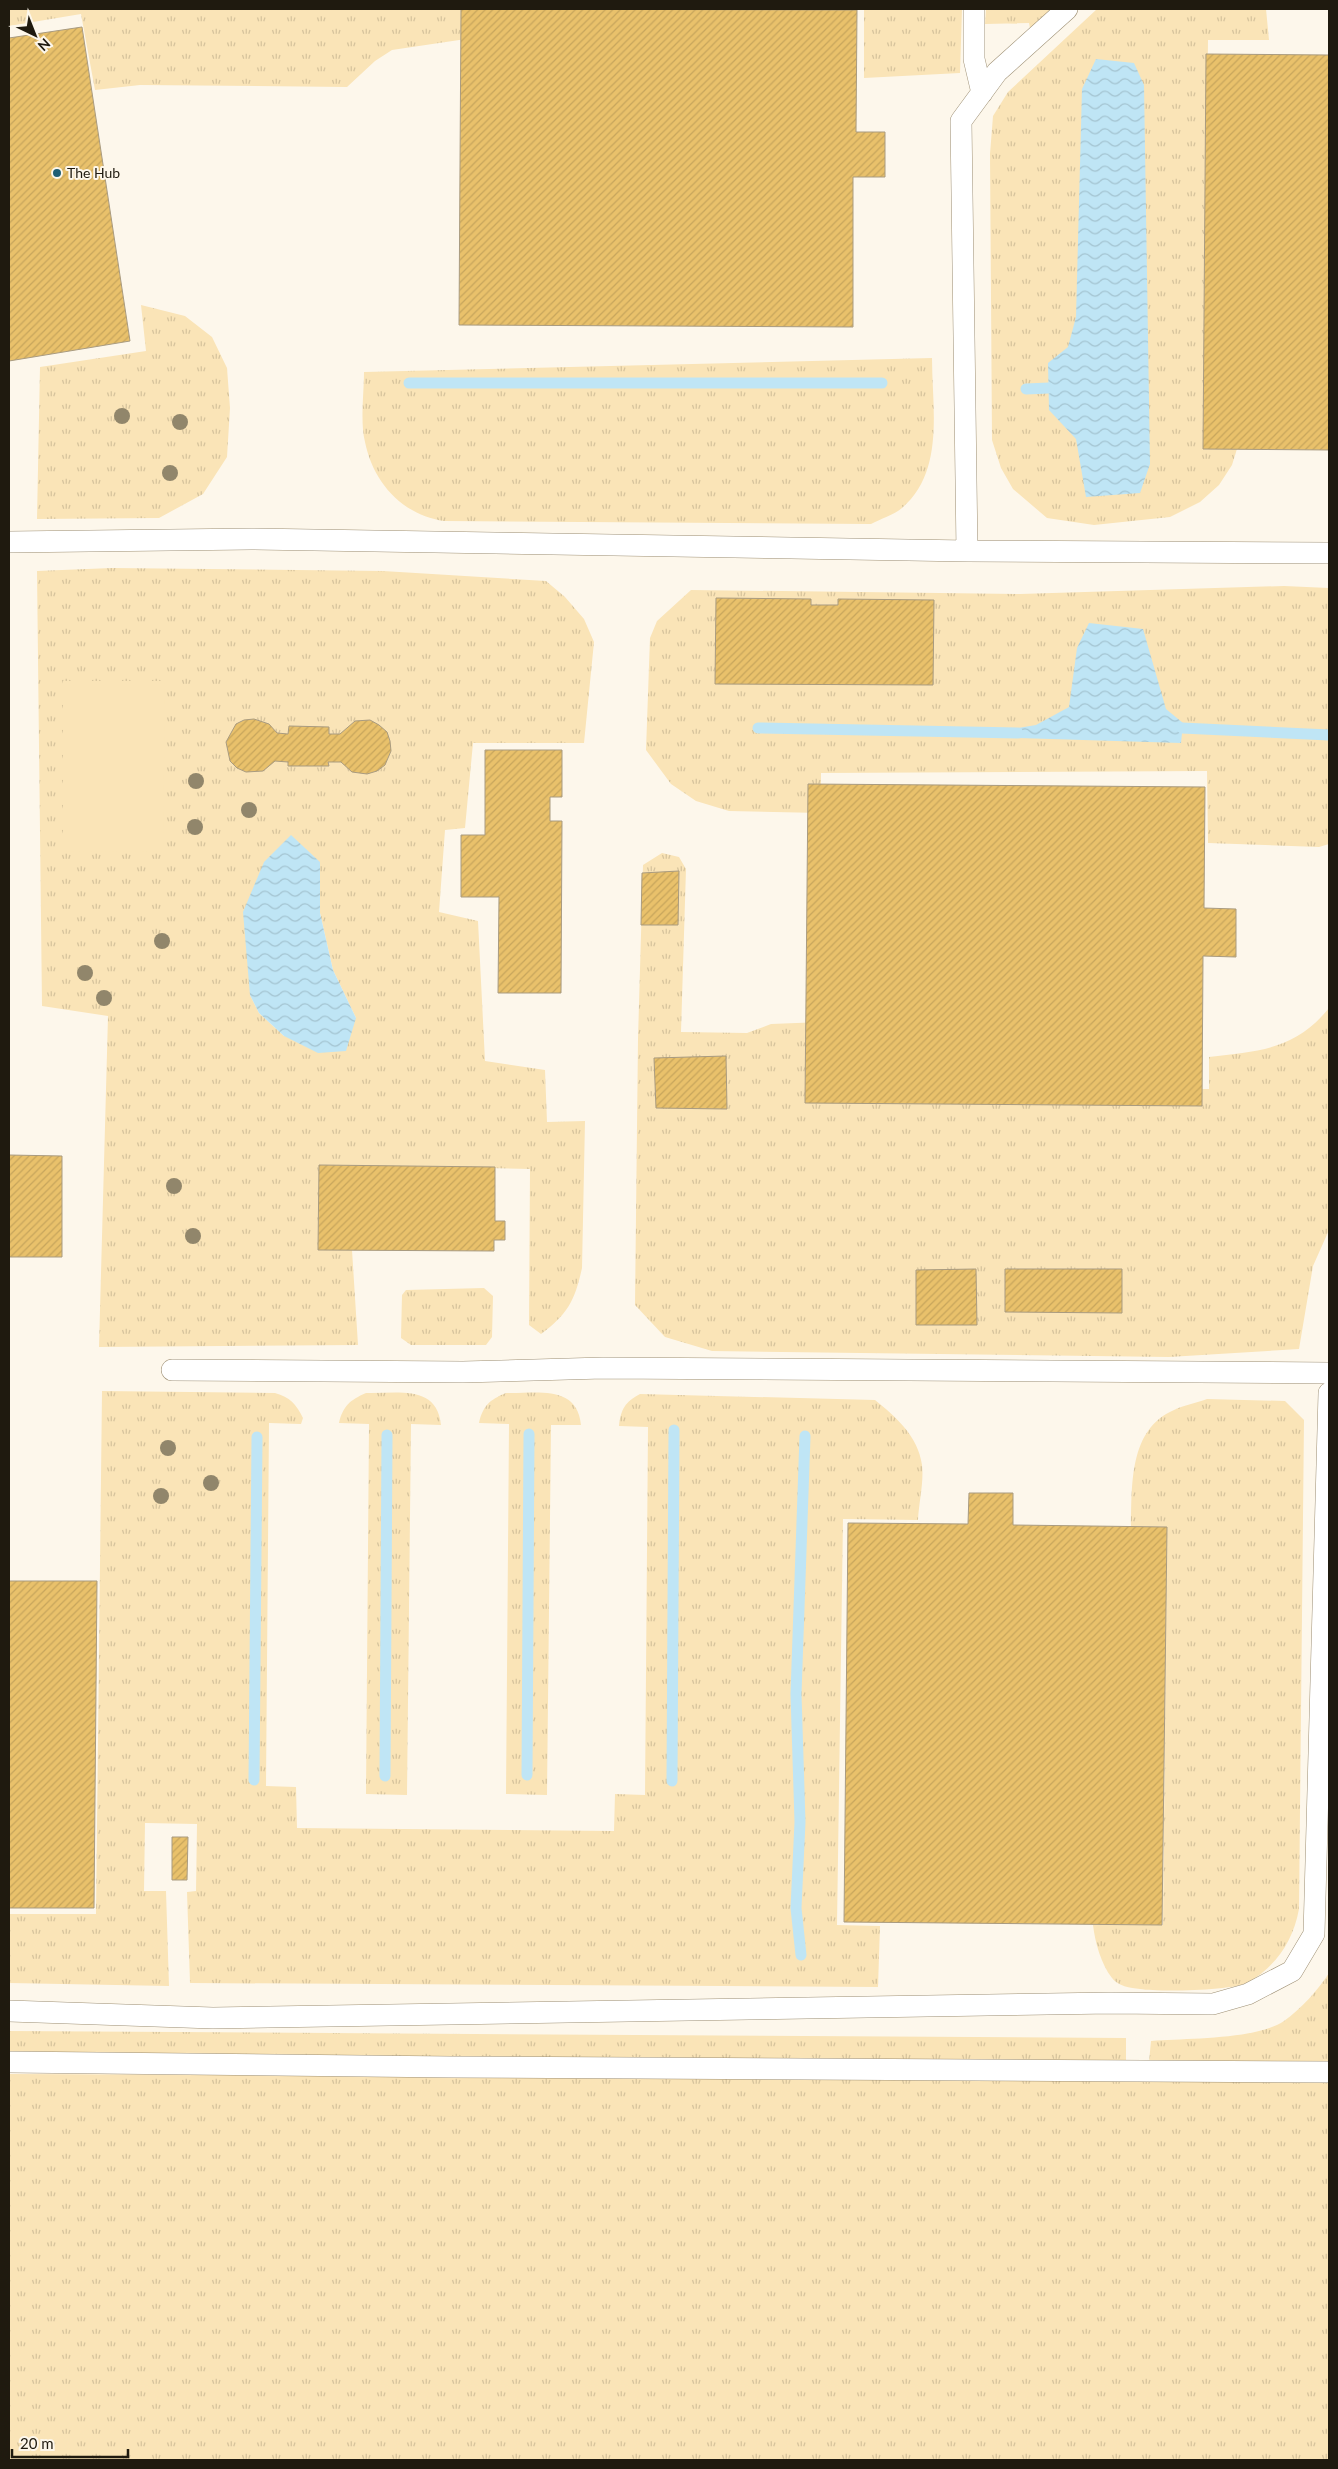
<svg xmlns="http://www.w3.org/2000/svg" width="1338" height="2469" viewBox="0 0 1338 2469" font-family="Lato,sans-serif">
  <style>
    .grass { fill: url(#grass-tufts); fill-rule: evenodd }
    .park { fill: #fae4b7 }
    .water { fill: url(#water-waves) }
    .lines { fill: none; stroke-linecap: round; stroke-linejoin: round }
    .stream { stroke: #bfe5f5; stroke-width: 11 }
    .building { fill: url(#building-hatch); stroke: #a99b80 }
    .lane-casing { stroke: #9e9075; stroke-width: 22 }
    .lane { stroke: #fff; stroke-width: 21 }
    .tree { fill: #91866b }
    .poi-dot { fill: #1f5e74; stroke: #fdf7eb; stroke-width: 2 }
    .labels { text-anchor: middle; stroke-width: 4; stroke-linejoin: round; paint-order: stroke }
    .poi-label { font-size: 14px; fill: #1f1a0f; stroke: #fdf7eb; text-anchor: start }
  </style>
  <defs>
    <pattern id="grass-tufts" width="24" height="20" patternUnits="userSpaceOnUse" patternTransform="scale(1.25)"><rect width="24" height="20" fill="#fae4b7"/><path d="M3 7l-1-3M5 7V3M7 7l1-3M15 17l-1-3M17 17v-4M19 17l1-3" fill="none" stroke="#d6c39c"/></pattern>
    <pattern id="water-waves" width="16" height="10" patternUnits="userSpaceOnUse" patternTransform="scale(1.25)"><rect width="16" height="10" fill="#bfe5f5"/><path d="M0 5q4-4 8 0t8 0" fill="none" stroke="#a4c4d1"/></pattern>
    <pattern id="building-hatch" width="6" height="6" patternUnits="userSpaceOnUse" patternTransform="scale(1.25)"><rect width="6" height="6" fill="#e9c16b"/><path d="M-1 1l2-2M0 6l6-6M5 7l2-2" fill="none" stroke="#c7a55c"/></pattern>
  </defs>
  <rect width="100%" height="100%" fill="#fdf7eb"/>
  <path class="grass" d="M 9,9 L 466,9 L 466,39 L 392,50 L 375,61 L 347,87 L 140,85 L 95,90 L 81,14 L 9,26 Z
    M 864,9 L 962,9 L 960,73 L 864,78 Z
    M 986,9 L 1058,9 L 1031,34 L 1029,23 L 985,24 Z
    M 1097,9 L 1266,9 L 1269,40 L 1208,40 L 1204,438 L 1240,439 L 1232,465 L 1219,485 L 1200,502 L 1170,517 L 1094,525 L 1047,518 L 1013,489 L 1001,468 L 992,440 L 990,154 L 993,116 L 1008,92 Z
    M 141,305 L 185,316 L 212,337 L 227,368 L 230,408 L 227,457 L 203,494 L 159,518 L 37,519 L 40,367 L 146,351 Z
    M 932,358 C 932,408 945,471 902,508 C 894,515 880,519 871,524 L 444,521 C 402,515 373,482 365,442 C 360,422 364,393 364,372 Z
    M 112,568 L 383,571 L 546,581 L 565,597 L 584,619 L 594,642 L 584,743 L 473,743 L 465,828 L 445,830 L 439,912 L 478,921 L 485,1061 L 545,1070 L 547,1122 L 585,1121 L 582,1268 C 575,1300 568,1314 541,1334 L 529,1325 L 530,1169 L 319,1165 L 318,1249 L 352,1250 L 358,1345 L 99,1347 L 108,1016 L 42,1006 L 37,571 ZM 320,862 L 320,913 L 333,970 L 356,1018 L 284,1036 L 259,1013 L 250,995 Z
    M 1284,586 L 1329,588 L 1329,844 L 1319,847 L 1208,843 L 1207,771 L 821,773 L 821,813 L 729,811 L 696,801 L 671,784 L 646,750 L 650,638 L 657,621 L 691,590 L 1020,594 Z
    M 662,853 L 679,857 L 686,869 L 681,1032 L 747,1033 L 771,1024 L 822,1022 L 822,1091 L 1209,1089 L 1209,1057 C 1259,1051 1295,1050 1329,1008 L 1329,1230 L 1313,1266 L 1299,1349 L 1169,1357 L 712,1351 L 665,1337 L 635,1305 L 638,1039 L 643,865 Z
    M 484,1288 L 493,1296 L 492,1337 L 486,1345 L 411,1345 L 401,1338 L 402,1295 L 406,1290 Z
    M 102,1391 L 275,1393 C 290,1397 296,1404 303,1418 L 301,1424 L 269,1423 L 266,1786 L 296,1787 L 297,1828 L 614,1831 L 615,1794 L 645,1795 L 648,1427 L 619,1426 C 621,1409 625,1402 640,1394 L 875,1400 C 896,1417 918,1436 922,1465 C 924,1482 919,1502 918,1520 L 843,1519 L 837,1925 L 880,1926 L 878,1987 L 190,1983 L 187,1892 L 196,1891 L 197,1824 L 145,1823 L 144,1891 L 166,1891 L 169,1986 L 9,1983 L 9,1914 L 96,1914 Z
    M 366,1393 C 397,1394 437,1384 441,1425 L 411,1424 L 407,1795 L 366,1794 L 369,1424 L 339,1423 C 343,1406 350,1400 366,1393 Z
    M 506,1393 C 536,1394 577,1384 581,1425 L 551,1425 L 547,1795 L 506,1794 L 509,1424 L 479,1423 C 483,1406 489,1400 506,1393 Z
    M 1207,1399 L 1285,1401 L 1304,1420 L 1299,1909 C 1293,1941 1277,1965 1249,1982 C 1234,1991 1158,1992 1140,1989 C 1130,1988 1118,1986 1112,1978 C 1101,1964 1095,1942 1093,1925 L 1163,1925 L 1167,1527 L 1131,1526 C 1132,1485 1129,1429 1174,1410 C 1184,1405 1196,1403 1207,1399 Z
    M 1329,1973 L 1329,2064 L 1149,2062 L 1151,2041 C 1187,2038 1255,2040 1284,2021 C 1301,2009 1318,1990 1329,1973 Z
    M 9,2031 L 1126,2038 L 1126,2062 L 9,2056 Z
    M 9,2074 L 1329,2079 L 1329,2460 L 9,2460 Z"/>
  <path class="park" d="M 63,681 L 165,681 L 163,852 L 63,851 Z"/>
  <path class="water" d="M 1096,59 L 1134,63 L 1144,85 L 1150,464 L 1140,493 L 1086,497 L 1076,439 L 1049,410 L 1048,363 L 1068,347 L 1076,317 L 1082,89 Z
    M 1089,623 L 1143,629 L 1166,709 L 1183,723 L 1181,743 L 1018,738 L 1018,728 L 1036,725 L 1069,707 L 1077,648 Z
    M 291,835 L 320,862 L 320,913 L 333,970 L 356,1018 L 346,1051 L 318,1053 L 284,1036 L 259,1013 L 250,995 L 243,912 L 264,862 Z"/>
  <g class="lines">
    <path class="stream" d="M 409,383 L 882,383
      M 1026,389 L 1049,388
      M 758,728 L 1018,733
      M 1182,728 L 1329,735
      M 527,1775 L 529,1434
      M 385,1776 L 387,1435
      M 254,1780 L 257,1437
      M 672,1781 L 674,1430
      M 801,1955 L 796,1908 L 800,1822 L 796,1694 L 805,1436"/>
  </g>
  <path class="building" d="M 461,9 L 857,10 L 856,132 L 885,132 L 885,177 L 853,177 L 853,327 L 459,325 Z
    M 82,27 L 130,341 L 9,361 L 9,38 Z
    M 1206,54 L 1329,55 L 1329,450 L 1203,449 Z
    M 716,598 L 811,599 L 811,605 L 838,605 L 838,599 L 934,600 L 933,685 L 715,684 Z
    M 254,719 L 269,724 L 277,733 L 288,734 L 289,726 L 329,727 L 329,734 L 340,734 L 355,721 L 370,720 L 379,725 L 387,732 L 390,741 L 391,751 L 385,765 L 377,771 L 367,774 L 352,772 L 341,762 L 328,762 L 329,766 L 288,766 L 288,762 L 275,761 L 263,771 L 246,772 L 237,768 L 230,761 L 226,742 L 236,724 L 244,720 Z
    M 485,750 L 562,750 L 562,797 L 550,797 L 550,821 L 562,821 L 561,993 L 498,993 L 499,897 L 461,897 L 461,835 L 485,835 Z
    M 808,784 L 1205,787 L 1204,908 L 1236,909 L 1236,957 L 1203,956 L 1202,1106 L 805,1103 Z
    M 679,871 L 678,925 L 641,925 L 642,873 Z
    M 726,1056 L 727,1109 L 656,1108 L 654,1058 Z
    M 9,1155 L 62,1156 L 62,1257 L 9,1257 Z
    M 319,1165 L 495,1167 L 495,1221 L 505,1221 L 505,1240 L 494,1240 L 494,1251 L 318,1250 Z
    M 976,1269 L 977,1325 L 916,1325 L 916,1270 Z
    M 1005,1269 L 1122,1269 L 1122,1313 L 1005,1312 Z
    M 969,1493 L 1013,1493 L 1013,1525 L 1167,1527 L 1162,1925 L 844,1922 L 848,1523 L 968,1524 Z
    M 9,1581 L 97,1581 L 94,1908 L 9,1908 Z
    M 172,1837 L 188,1837 L 187,1880 L 172,1880 Z"/>
  <g class="lines">
    <g class="lane-casing">
      <path id="lane" d="M 974,9 L 974,59 L 982,93
        M 9,542 L 251,539 L 967,551 L 1329,553
        M 967,551 L 961,121 L 997,72 L 1067,9
        M 172,1370 L 463,1372 L 603,1368 L 1329,1373
        M 9,2011 L 213,2018 L 1111,2003 L 1213,2004 L 1248,1994 L 1292,1971 L 1314,1934 L 1329,1393
        M 9,2062 L 451,2067 L 1329,2072"/>
    </g>
    <use href="#lane" class="lane"/>
  </g>
  <g class="tree">
    <circle cx="122" cy="416" r="8"/>
    <circle cx="180" cy="422" r="8"/>
    <circle cx="170" cy="473" r="8"/>
    <circle cx="196" cy="781" r="8"/>
    <circle cx="249" cy="810" r="8"/>
    <circle cx="195" cy="827" r="8"/>
    <circle cx="162" cy="941" r="8"/>
    <circle cx="85" cy="973" r="8"/>
    <circle cx="104" cy="998" r="8"/>
    <circle cx="174" cy="1186" r="8"/>
    <circle cx="193" cy="1236" r="8"/>
    <circle cx="168" cy="1448" r="8"/>
    <circle cx="211" cy="1483" r="8"/>
    <circle cx="161" cy="1496" r="8"/>
  </g>
  <circle class="poi-dot" cx="57" cy="173" r="5"/>
  <g class="labels">
    <g class="poi-label">
      <text x="67" y="178">The Hub</text>
    </g>
  </g>
  <rect width="1338" height="2469" fill="none" stroke="#1f1a0f" stroke-width="20"/>
  <g transform="translate(35 35) rotate(137)" stroke="#fdf7eb" stroke-width="4" paint-order="stroke">
  <path d="M0-4L9 19L0 12L-9 19Z" fill="#1f1a0f"/>
  <text y="-8" font-size="14" font-weight="bold" text-anchor="middle" fill="#1f1a0f">N</text>
  </g>
  <path d="M12 2449v8h116v-8" fill="none" stroke="#1f1a0f" stroke-width="2.5"/>
  <text x="20" y="2449" font-size="15" fill="#1f1a0f" stroke="#fdf7eb" stroke-width="4" paint-order="stroke">20 m</text>
</svg>
